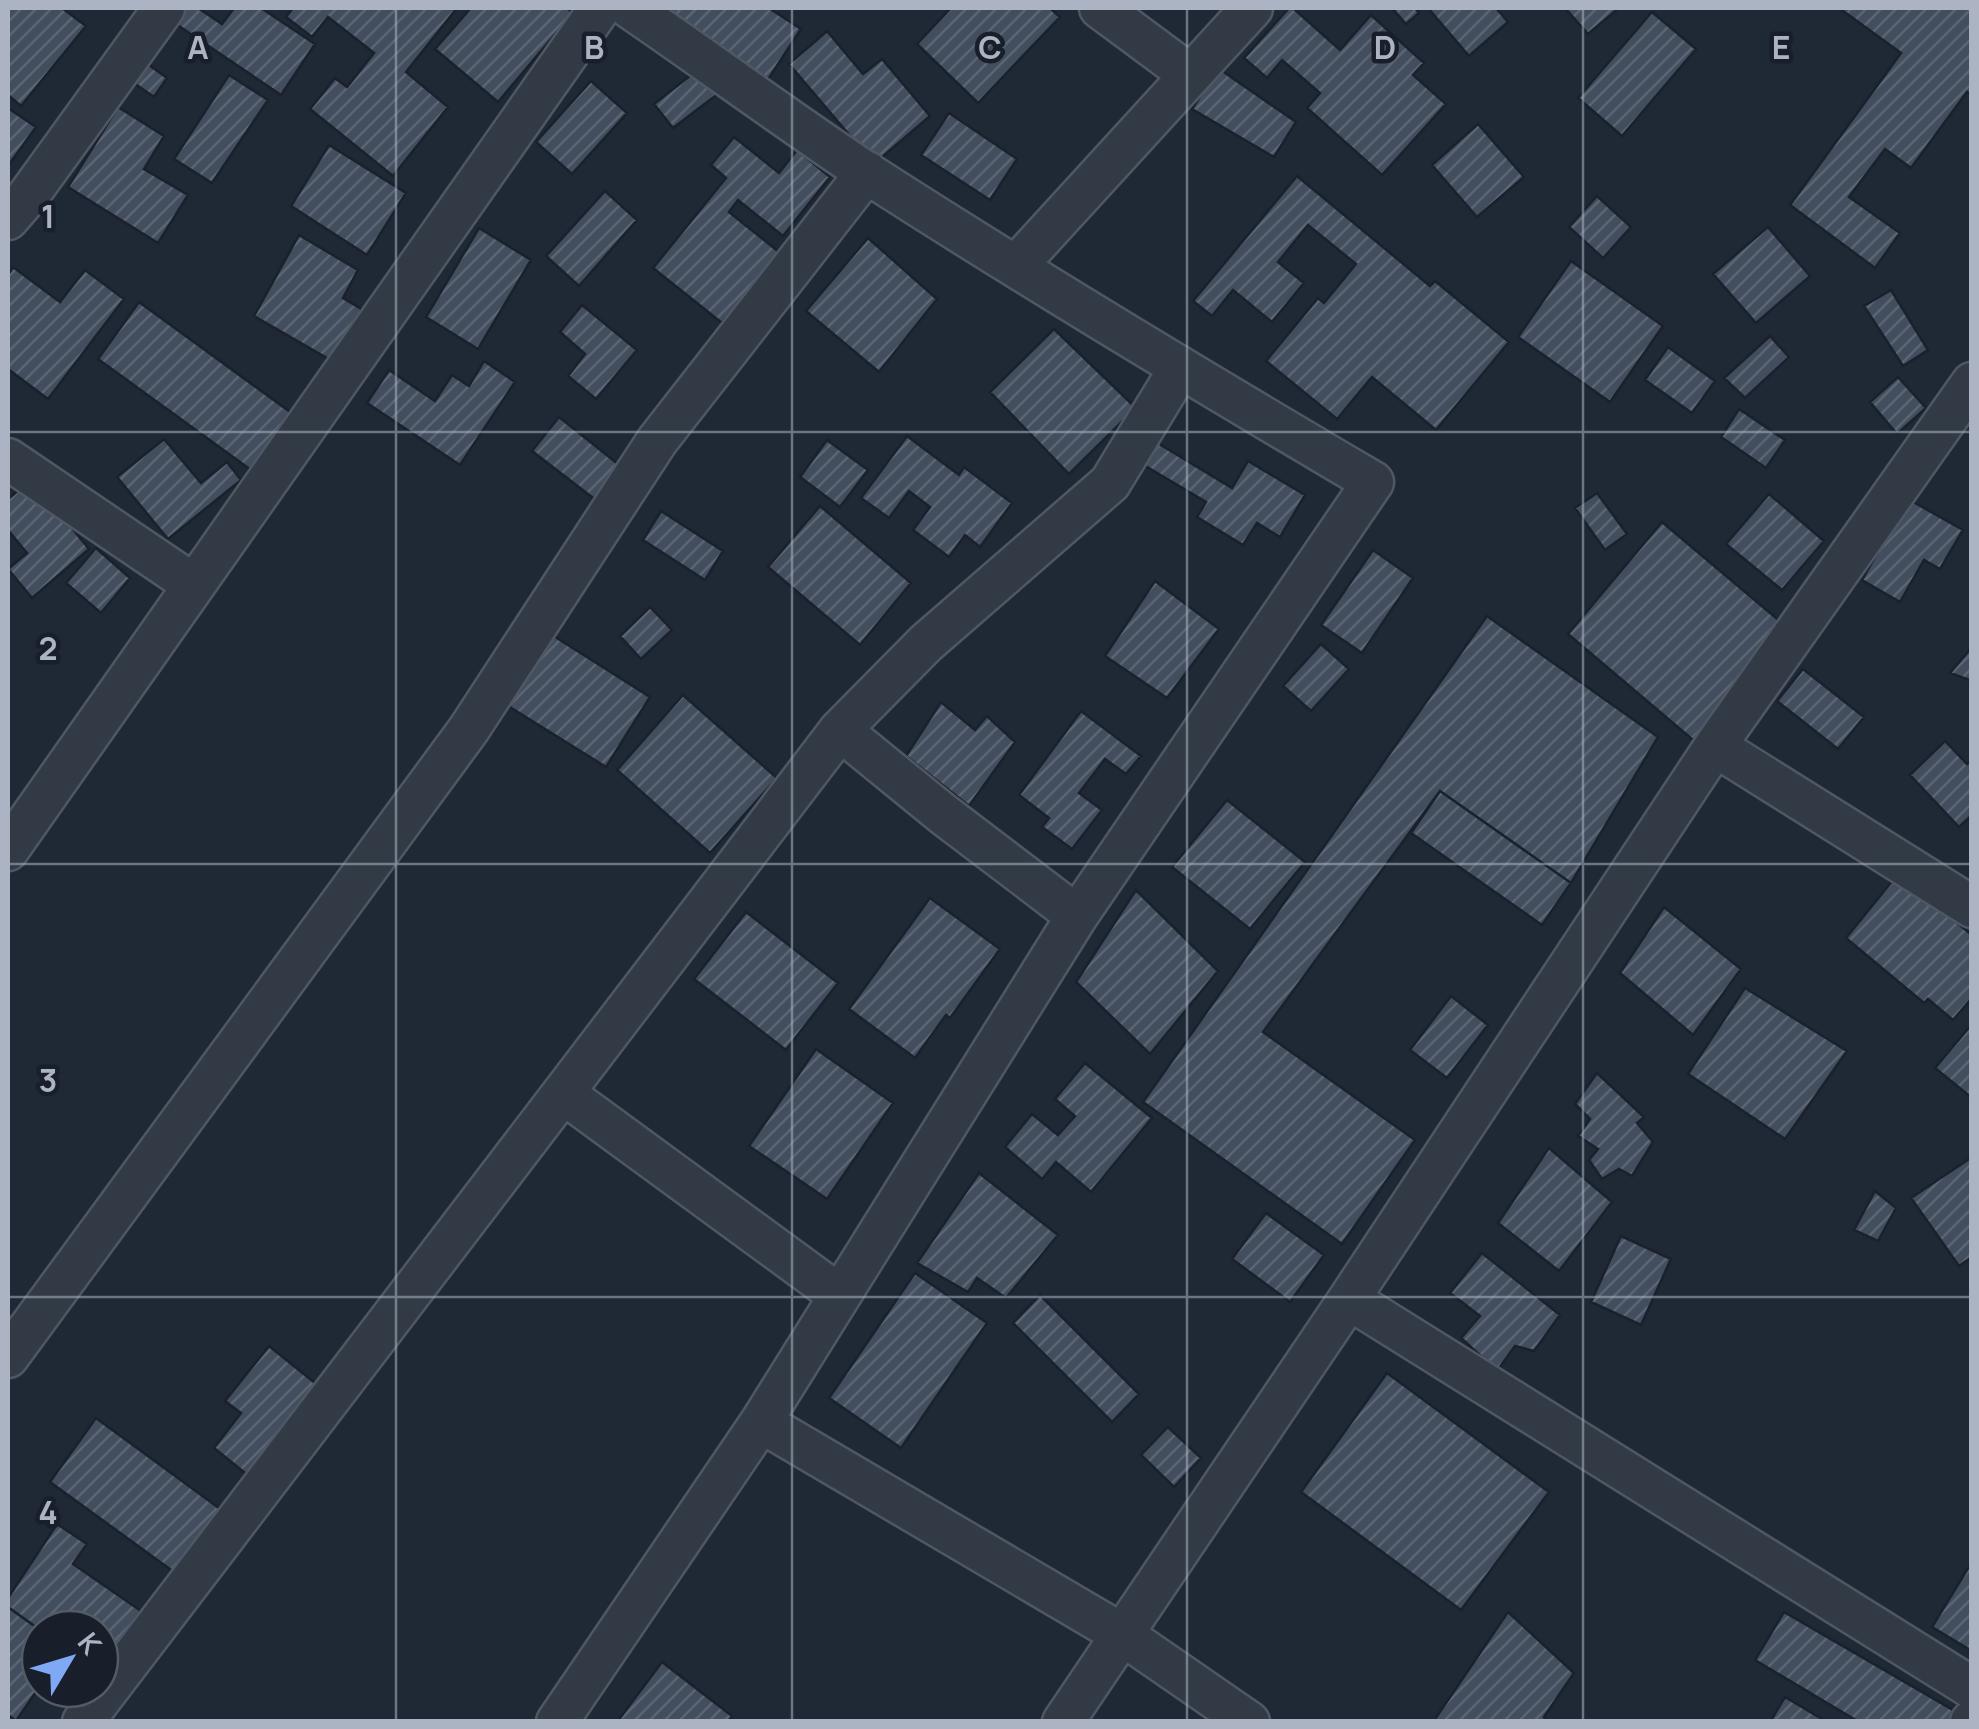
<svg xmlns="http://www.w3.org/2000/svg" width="1979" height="1729" viewBox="0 0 1979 1729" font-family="Manrope,sans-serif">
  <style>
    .building { fill: url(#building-hatch); stroke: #1a212c; stroke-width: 2.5 }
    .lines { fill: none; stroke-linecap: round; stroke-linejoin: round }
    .street-casing { stroke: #505764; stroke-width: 45 }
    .street { stroke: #323a46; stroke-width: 40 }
    .grid { fill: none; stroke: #acb4c3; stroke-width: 2.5; stroke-opacity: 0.55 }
    .grid-label { font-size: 32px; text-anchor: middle; font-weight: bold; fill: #acb4c3; stroke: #181f2a; stroke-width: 9; stroke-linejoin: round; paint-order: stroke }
  </style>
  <defs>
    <pattern id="building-hatch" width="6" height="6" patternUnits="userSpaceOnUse" patternTransform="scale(2.5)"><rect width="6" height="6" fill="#424d5d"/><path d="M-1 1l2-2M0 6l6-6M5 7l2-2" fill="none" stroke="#5b6473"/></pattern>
  </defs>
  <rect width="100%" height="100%" fill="#1f2835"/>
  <path class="building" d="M 8,8 L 62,8 L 86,26 L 21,106 L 8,95 Z
    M 183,8 L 198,8 L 222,24 L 234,8 L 261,8 L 315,44 L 281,95 L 173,22 Z
    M 293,8 L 457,8 L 406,72 L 448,107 L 393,176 L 310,109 L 335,78 L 347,87 L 374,53 L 328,17 L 312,37 L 286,17 Z
    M 471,8 L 567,8 L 573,13 L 498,102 L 435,49 Z
    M 655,8 L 769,8 L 801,29 L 767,81 Z
    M 951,8 L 1050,8 L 1060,17 L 978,103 L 917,44 Z
    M 1289,8 L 1293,8 L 1340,50 L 1371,15 L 1424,63 L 1413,75 L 1446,104 L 1382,175 L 1307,108 L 1320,93 L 1282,60 L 1267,78 L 1244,58 Z
    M 1392,8 L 1415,8 L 1419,13 L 1406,24 Z
    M 1428,8 L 1496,8 L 1508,22 L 1469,56 Z
    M 1565,8 L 1619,8 L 1588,34 Z
    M 1839,8 L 1972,8 L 1972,95 L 1967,92 L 1911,168 L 1885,149 L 1849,197 L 1900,233 L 1875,268 L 1790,205 L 1901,53 Z
    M 1652,12 L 1696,49 L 1622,136 L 1578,98 Z
    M 827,31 L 863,74 L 882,59 L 930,116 L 874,164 L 789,64 Z
    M 145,62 L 167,78 L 154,97 L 131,81 Z
    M 700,68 L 719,93 L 673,128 L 654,104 Z
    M 1218,68 L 1296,122 L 1274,157 L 1192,109 Z
    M 229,75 L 268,100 L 212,183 L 174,159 Z
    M 591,81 L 627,113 L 572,174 L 536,142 Z
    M 118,107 L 164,136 L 144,169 L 188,195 L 158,243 L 68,187 Z
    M 8,108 L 36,127 L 8,166 Z
    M 949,113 L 1017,159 L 990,200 L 921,155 Z
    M 1478,124 L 1524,177 L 1477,217 L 1432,165 Z
    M 734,137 L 779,173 L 797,150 L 830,177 L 783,236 L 738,200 L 729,212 L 779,252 L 722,323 L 653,268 L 726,178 L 711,165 Z
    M 329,145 L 406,193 L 367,255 L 291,206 Z
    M 1297,176 L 1430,286 L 1435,281 L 1509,342 L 1436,430 L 1372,377 L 1337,419 L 1266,361 L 1318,298 L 1324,303 L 1356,264 L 1308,225 L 1278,262 L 1304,283 L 1272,322 L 1233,290 L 1212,316 L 1193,301 Z
    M 605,191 L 637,220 L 579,286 L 546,256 Z
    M 1597,196 L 1631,227 L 1603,258 L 1569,227 Z
    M 1768,227 L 1810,276 L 1756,323 L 1713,274 Z
    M 479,228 L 531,260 L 478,349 L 426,317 Z
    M 299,235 L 358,270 L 343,298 L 363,310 L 334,362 L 254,316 Z
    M 868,238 L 937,299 L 879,372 L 806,311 Z
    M 1571,261 L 1663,326 L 1610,402 L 1518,337 Z
    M 13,267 L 60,302 L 85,270 L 124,299 L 48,399 L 8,369 L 8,275 Z
    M 1891,290 L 1928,350 L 1903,366 L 1864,306 Z
    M 139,302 L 293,414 L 251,470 L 98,359 Z
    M 582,305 L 637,350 L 596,399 L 568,376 L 585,354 L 560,332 Z
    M 1054,329 L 1136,408 L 1069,474 L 990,392 Z
    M 1770,336 L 1789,357 L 1745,398 L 1724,378 Z
    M 1668,347 L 1715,381 L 1692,413 L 1645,380 Z
    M 484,361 L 515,382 L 460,465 L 367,403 L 389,370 L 435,401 L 452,375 L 469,386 Z
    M 1898,377 L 1926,408 L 1897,434 L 1870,402 Z
    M 1739,409 L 1785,440 L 1766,468 L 1721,437 Z
    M 559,417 L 623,468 L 597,501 L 532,451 Z
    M 907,436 L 959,475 L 964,467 L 1012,503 L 980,547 L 965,535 L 949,557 L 913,530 L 930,507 L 909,491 L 889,518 L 861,498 Z
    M 164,439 L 201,483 L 227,462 L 241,480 L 168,539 L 117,477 Z
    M 1151,439 L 1232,488 L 1248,461 L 1305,495 L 1280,537 L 1257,523 L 1243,545 L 1197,517 L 1206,502 L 1137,461 Z
    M 827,440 L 868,470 L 840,507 L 800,477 Z
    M 32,479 L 89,549 L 32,598 L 8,569 L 27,553 L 8,530 L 8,499 Z
    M 1597,493 L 1627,534 L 1605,550 L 1575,508 Z
    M 1769,494 L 1824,541 L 1782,590 L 1726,544 Z
    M 1908,499 L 1963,530 L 1940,569 L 1924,560 L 1900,602 L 1862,580 Z
    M 820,506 L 911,583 L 860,645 L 768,567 Z
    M 661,511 L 723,551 L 705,580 L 643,540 Z
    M 1662,522 L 1788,628 L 1693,740 L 1568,634 Z
    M 96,548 L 130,578 L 101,613 L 66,583 Z
    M 1373,550 L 1413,578 L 1362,653 L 1321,625 Z
    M 1155,581 L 1219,629 L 1167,698 L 1105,656 Z
    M 650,607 L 672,630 L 641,659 L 620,636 Z
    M 1487,616 L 1658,737 L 1571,883 L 1440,791 L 1263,1032 L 1415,1140 L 1342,1244 L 1143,1102 Z
    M 549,633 L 650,697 L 606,767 L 505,704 Z
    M 1321,644 L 1349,669 L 1311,711 L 1283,686 Z
    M 1972,647 L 1972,681 L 1950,673 Z
    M 1803,669 L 1864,717 L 1838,749 L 1777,701 Z
    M 683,695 L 777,778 L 710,853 L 617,770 Z
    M 941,702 L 975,730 L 987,716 L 1015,742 L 969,806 L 906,756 Z
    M 1081,711 L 1141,756 L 1126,774 L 1105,759 L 1079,793 L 1102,810 L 1072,849 L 1042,827 L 1049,818 L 1019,795 Z
    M 1945,741 L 1967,764 L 1972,760 L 1972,815 L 1959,827 L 1910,775 Z
    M 1440,791 L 1571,883 L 1542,925 L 1411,833 Z
    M 1227,800 L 1305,862 L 1250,929 L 1172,867 Z
    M 1898,874 L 1972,935 L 1972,998 L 1953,1020 L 1928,999 L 1924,1003 L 1846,938 Z
    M 1136,890 L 1218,971 L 1150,1054 L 1076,982 Z
    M 930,898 L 1000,949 L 950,1018 L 946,1015 L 915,1058 L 849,1009 Z
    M 1664,907 L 1741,969 L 1693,1035 L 1620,973 Z
    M 746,912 L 838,983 L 786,1050 L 694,979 Z
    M 1745,988 L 1847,1051 L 1785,1139 L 1688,1074 Z
    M 1451,996 L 1488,1025 L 1447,1078 L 1410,1050 Z
    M 1972,1024 L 1972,1098 L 1935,1068 Z
    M 816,1049 L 893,1103 L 827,1199 L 749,1146 Z
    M 1085,1063 L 1152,1118 L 1091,1192 L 1056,1162 L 1042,1179 L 1005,1147 L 1032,1114 L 1058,1135 L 1075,1116 L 1055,1099 Z
    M 1597,1073 L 1644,1117 L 1637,1123 L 1653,1142 L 1632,1176 L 1619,1169 L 1602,1179 L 1589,1160 L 1598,1149 L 1578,1136 L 1590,1119 L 1575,1104 Z
    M 1549,1148 L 1612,1202 L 1559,1271 L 1498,1223 Z
    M 1972,1157 L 1972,1257 L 1959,1266 L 1911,1198 Z
    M 979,1173 L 1058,1235 L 1006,1298 L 977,1278 L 968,1292 L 917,1263 Z
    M 1875,1191 L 1896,1208 L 1878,1241 L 1854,1230 Z
    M 1266,1213 L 1324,1255 L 1290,1302 L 1232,1259 Z
    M 1621,1236 L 1671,1259 L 1641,1325 L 1591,1302 Z
    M 1482,1253 L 1560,1315 L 1534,1351 L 1515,1346 L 1497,1371 L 1461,1338 L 1480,1316 L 1450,1293 Z
    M 915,1273 L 987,1323 L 901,1448 L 829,1398 Z
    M 1040,1295 L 1139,1394 L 1112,1422 L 1013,1323 Z
    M 269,1346 L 320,1387 L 250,1477 L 214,1448 L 241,1413 L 225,1401 Z
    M 1387,1373 L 1549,1492 L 1461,1610 L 1301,1492 Z
    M 96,1418 L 223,1511 L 178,1575 L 50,1482 Z
    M 1168,1427 L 1201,1458 L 1174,1487 L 1141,1455 Z
    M 57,1524 L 87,1544 L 73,1564 L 141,1611 L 100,1671 L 100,1629 L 40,1630 L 8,1607 L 8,1598 Z
    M 1970,1565 L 1972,1566 L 1972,1651 L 1932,1627 Z
    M 8,1607 L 40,1630 L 40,1686 L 16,1721 L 8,1715 Z
    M 1508,1612 L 1574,1673 L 1544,1717 L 1548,1722 L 1433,1722 Z
    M 1784,1612 L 1958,1713 L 1953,1722 L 1859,1722 L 1755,1660 Z
    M 662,1662 L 732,1716 L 728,1722 L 617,1722 Z
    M 1785,1697 L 1827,1722 L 1770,1722 Z"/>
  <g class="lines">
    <g class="street-casing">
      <path id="street" d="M 630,8 C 709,62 787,120 867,173 C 1033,280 1203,382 1373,482 L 1077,916
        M 1100,8 L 1189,74
        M 8,219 L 28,196 L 164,8
        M 1017,265 L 1252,8
        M 8,459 L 194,585
        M 1715,746 L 1972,907
        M 8,850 L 600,8
        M 563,1093 L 839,1295
        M 1349,1299 L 1972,1688
        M 8,1357 L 469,729 L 657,441 L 867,172
        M 761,1422 L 1123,1635 L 1249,1722
        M 83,1722 L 840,730 L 926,643 L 1110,483 L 1180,368
        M 557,1722 L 761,1422 L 1077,916 L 943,814 L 840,730
        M 1063,1722 L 1349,1299 L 1715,746 L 1972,383
        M 1971,1722 L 1972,1721"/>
    </g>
    <use href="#street" class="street"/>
  </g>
  <path class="grid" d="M 396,8 L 396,1722M 792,8 L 792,1722M 1187,8 L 1187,1722M 1583,8 L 1583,1722M 8,432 L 1972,432M 8,864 L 1972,864M 8,1297 L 1972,1297"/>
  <g class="grid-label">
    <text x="198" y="59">A</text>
    <text x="594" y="59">B</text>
    <text x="990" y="59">C</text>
    <text x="1385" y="59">D</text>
    <text x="1781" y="59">E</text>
    <text x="48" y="228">1</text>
    <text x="48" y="660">2</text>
    <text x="48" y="1092">3</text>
    <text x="48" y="1524">4</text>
  </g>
  <rect width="1979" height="1729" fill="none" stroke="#acb4c3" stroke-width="20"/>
  <g transform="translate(70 1659) rotate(52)"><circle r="48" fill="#181f2a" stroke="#535b67" stroke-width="2.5"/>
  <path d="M0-8L18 38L0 25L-18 38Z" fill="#7fa9f5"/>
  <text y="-15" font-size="28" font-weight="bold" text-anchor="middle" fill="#acb4c3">K</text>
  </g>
</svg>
